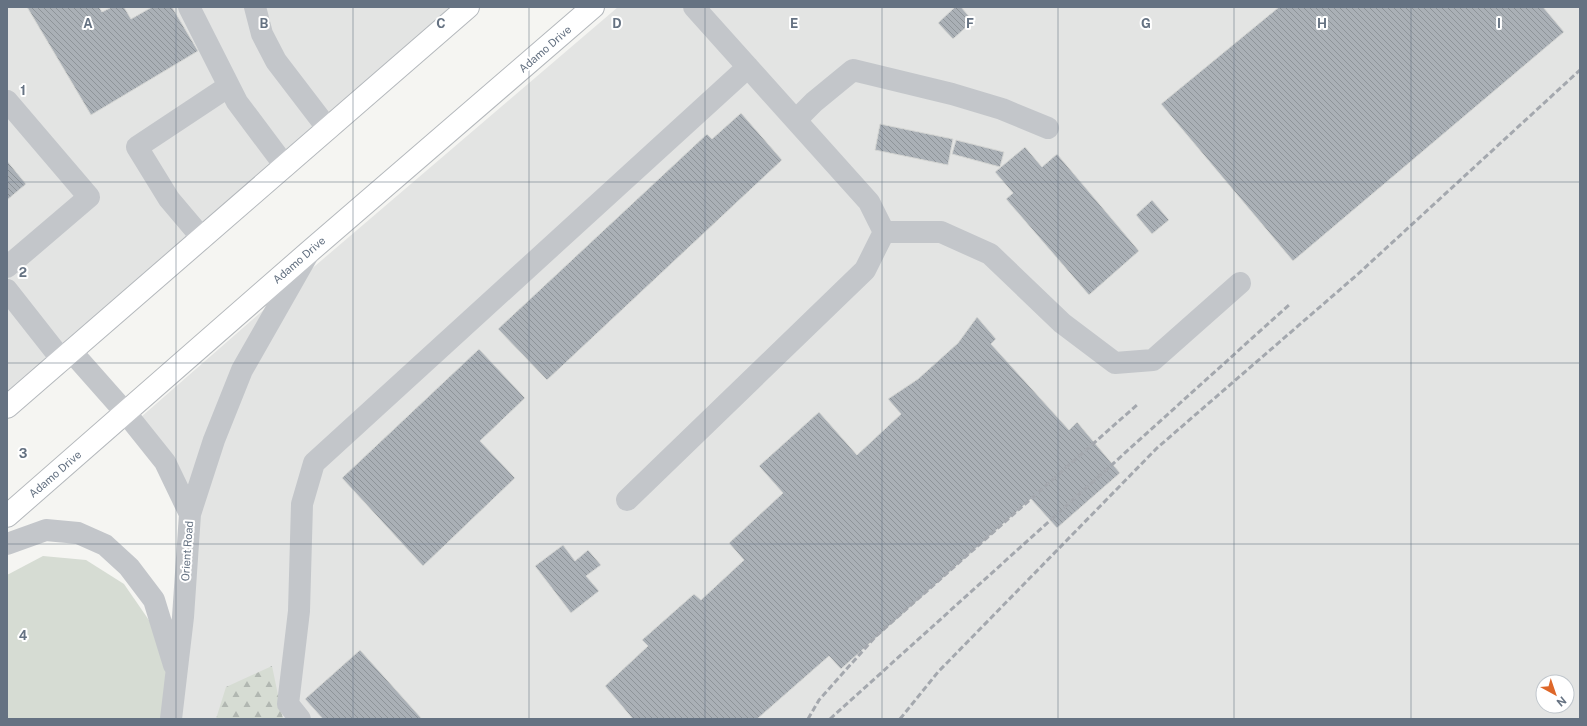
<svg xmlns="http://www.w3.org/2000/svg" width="1587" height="726" viewBox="0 0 1587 726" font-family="'Public Sans',sans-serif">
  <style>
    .built { fill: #e3e4e3; fill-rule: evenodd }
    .grass { fill: #d6dcd3 }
    .forest { fill: url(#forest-firs) }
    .building { fill: url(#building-back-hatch); stroke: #d6d7d5 }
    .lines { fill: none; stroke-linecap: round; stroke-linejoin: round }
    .major-casing { stroke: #b4b8bc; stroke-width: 24 }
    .minor { stroke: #c3c6ca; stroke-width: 22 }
    .major { stroke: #fff; stroke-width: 22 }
    .rail { stroke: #a4a8ae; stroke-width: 3; stroke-dasharray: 6 3; stroke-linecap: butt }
    .grid { fill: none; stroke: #657282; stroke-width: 1; stroke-opacity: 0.55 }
    .labels { text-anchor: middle; stroke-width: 4; stroke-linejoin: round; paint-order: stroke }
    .street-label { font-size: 11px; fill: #657282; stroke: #fff }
    .grid-label { font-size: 13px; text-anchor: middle; font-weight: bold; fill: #657282; stroke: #fff; stroke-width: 4; stroke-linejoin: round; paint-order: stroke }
  </style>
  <defs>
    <pattern id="forest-firs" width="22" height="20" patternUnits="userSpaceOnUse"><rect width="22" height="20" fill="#d6dcd3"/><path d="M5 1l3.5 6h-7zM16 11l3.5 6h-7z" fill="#b1b7b1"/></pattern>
    <pattern id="building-back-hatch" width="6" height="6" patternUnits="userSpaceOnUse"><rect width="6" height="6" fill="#aab0b6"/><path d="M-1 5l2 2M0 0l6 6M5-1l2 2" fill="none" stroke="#8e9499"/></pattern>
  </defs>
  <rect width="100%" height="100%" fill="#f5f5f2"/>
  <path class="built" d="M 7,7 L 469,7 L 7,407 Z
    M 618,7 L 1580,7 L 1580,719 L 179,719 L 191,498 L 141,417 L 267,307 ZM 1543,682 L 1567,682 L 1567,706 L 1543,706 Z"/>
  <path class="grass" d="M 43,556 L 86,560 L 124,584 L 164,642 L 170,682 L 167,719 L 7,719 L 7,575 Z"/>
  <path class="forest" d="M 272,666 L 283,719 L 216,719 L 226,687 Z"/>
  <path class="building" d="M 27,7 L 99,7 L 102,12 L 112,7 L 124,7 L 131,19 L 152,7 L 172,7 L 198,51 L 91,115 Z
    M 955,7 L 961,7 L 973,21 L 953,39 L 938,23 Z
    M 1279,7 L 1543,7 L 1564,32 L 1293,261 L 1161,104 Z
    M 741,113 L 782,160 L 547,380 L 498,329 L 707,134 L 712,139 Z
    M 880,124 L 953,139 L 948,165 L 875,150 Z
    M 956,140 L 1004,152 L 1000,167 L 952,154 Z
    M 1025,147 L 1042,167 L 1057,154 L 1139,251 L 1089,295 L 1006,199 L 1013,193 L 995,172 Z
    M 7,161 L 26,184 L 7,200 Z
    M 1152,200 L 1169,220 L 1152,234 L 1136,215 Z
    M 977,317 L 996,339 L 991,344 L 1069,430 L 1077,422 L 1120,473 L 1057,528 L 1031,499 L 841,669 L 829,656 L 757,719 L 633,719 L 605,686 L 648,646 L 642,640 L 694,594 L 701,600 L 744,560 L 729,543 L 783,493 L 759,466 L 819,412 L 857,455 L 901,414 L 888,399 L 918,379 L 958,343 Z
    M 479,349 L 525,398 L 480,441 L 515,478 L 423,566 L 342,478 Z
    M 563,545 L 575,561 L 588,550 L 601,565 L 586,576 L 599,591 L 571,613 L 535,566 Z
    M 360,650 L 422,719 L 323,719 L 305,699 Z"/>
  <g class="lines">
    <g class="major-casing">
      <path id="major" d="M 7,407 L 468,7
        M 7,516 L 310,251 L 593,7"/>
    </g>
    <path class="minor" d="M 189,7 L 237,102 L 285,166
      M 255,7 L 262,34 L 276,61 L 328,129
      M 7,101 L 89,197 L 7,267
      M 796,120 L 814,102 L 853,70 L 952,94 L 1002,109 L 1048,128
      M 884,232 L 941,232 L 990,254 L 1062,323 L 1115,363 L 1153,360 L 1240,283
      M 202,238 L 169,199 L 137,147 L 229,86
      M 7,290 L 62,360
      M 71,351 L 125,412 L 165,462 L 190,514 L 183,617 L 171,719
      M 627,500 L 865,270 L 884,232 L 869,202 L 694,7
      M 190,514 L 214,440 L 242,370 L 308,254
      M 7,544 L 46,530 L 78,533 L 105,545 L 129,567 L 154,600 L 174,665
      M 300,719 L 288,704 L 299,611 L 302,504 L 314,463 L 748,67"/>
    <use href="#major" class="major"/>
    <path class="rail" d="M 808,719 L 819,700 L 876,636 L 1138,404
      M 830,719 L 1290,304
      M 900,719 L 938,672 L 1157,448 L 1358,274 L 1580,70"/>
  </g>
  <path class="grid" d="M 176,7 L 176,719M 353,7 L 353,719M 529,7 L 529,719M 705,7 L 705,719M 882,7 L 882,719M 1058,7 L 1058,719M 1234,7 L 1234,719M 1411,7 L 1411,719M 7,182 L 1580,182M 7,363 L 1580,363M 7,544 L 1580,544"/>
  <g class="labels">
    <g class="street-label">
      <text transform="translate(545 49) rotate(-41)" y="4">Adamo Drive</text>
      <text transform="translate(299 260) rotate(-41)" y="4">Adamo Drive</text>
      <text transform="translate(55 474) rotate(-41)" y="4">Adamo Drive</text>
      <text transform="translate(187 551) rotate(-86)" y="4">Orient Road</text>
    </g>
  </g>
  <g class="grid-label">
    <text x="88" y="28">A</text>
    <text x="264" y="28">B</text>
    <text x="441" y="28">C</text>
    <text x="617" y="28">D</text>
    <text x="794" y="28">E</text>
    <text x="970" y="28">F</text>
    <text x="1146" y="28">G</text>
    <text x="1322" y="28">H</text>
    <text x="1499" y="28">I</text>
    <text x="23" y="95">1</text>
    <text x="23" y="277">2</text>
    <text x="23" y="458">3</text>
    <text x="23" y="640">4</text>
  </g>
  <rect width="1587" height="726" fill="none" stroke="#657282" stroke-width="16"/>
  <g transform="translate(1555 694) rotate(140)"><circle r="19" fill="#ffffff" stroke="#c1c7cd"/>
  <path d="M0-3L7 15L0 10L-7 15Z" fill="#de6729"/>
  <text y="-6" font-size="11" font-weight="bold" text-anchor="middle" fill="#657282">N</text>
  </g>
</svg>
